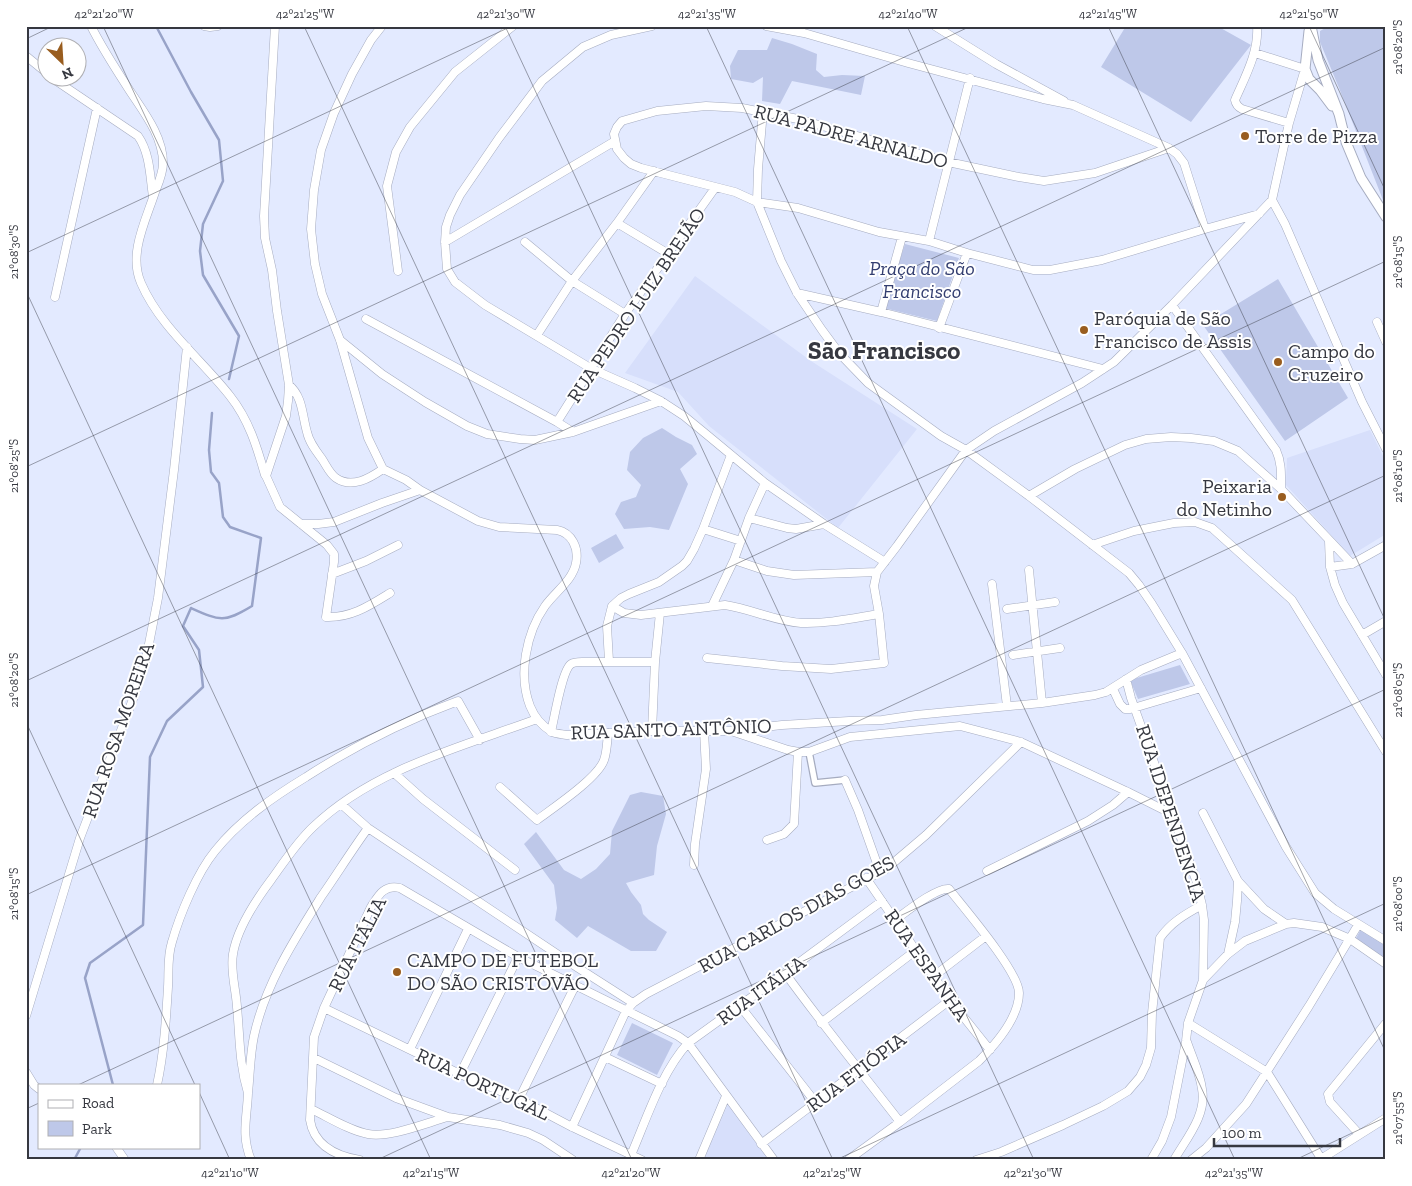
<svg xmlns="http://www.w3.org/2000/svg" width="1412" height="1186" viewBox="0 0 1412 1186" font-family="'Zilla Slab',serif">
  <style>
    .built { fill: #d7dffb }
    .green { fill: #bec8e9 }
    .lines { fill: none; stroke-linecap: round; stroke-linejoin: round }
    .stream { stroke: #98a3c8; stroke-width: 2.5 }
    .pedestrian-casing { stroke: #a6acc0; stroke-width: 8 }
    .minor-casing { stroke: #a6acc0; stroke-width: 9 }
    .tertiary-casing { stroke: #a6acc0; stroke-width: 11 }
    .pedestrian { stroke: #fff; stroke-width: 5.5 }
    .minor { stroke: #fff; stroke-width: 8 }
    .tertiary { stroke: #fff; stroke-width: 9 }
    .ticks { fill: none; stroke: #363840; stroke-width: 1; stroke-opacity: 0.45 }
    .poi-dot { fill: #995d1f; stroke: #fff; stroke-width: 2 }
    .labels { text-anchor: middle; stroke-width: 4; stroke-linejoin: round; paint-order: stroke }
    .street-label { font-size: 20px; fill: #363840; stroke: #fff }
    .poi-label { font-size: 20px; fill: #363840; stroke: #fff; text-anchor: start }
    .park-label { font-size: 20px; font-style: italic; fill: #333e70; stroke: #fff }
    .district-label { font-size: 25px; font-weight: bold; fill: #363840; stroke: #fff }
    .neatline { fill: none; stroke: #363840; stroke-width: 2 }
    .ticks-label { font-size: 12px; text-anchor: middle; fill: #363840 }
  </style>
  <rect width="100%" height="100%" fill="#e3eaff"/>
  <path class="built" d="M 695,276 L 811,361 L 917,429 L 838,528 L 709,426 L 678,392 L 625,373 Z
    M 1370,430 L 1386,462 L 1386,534 L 1350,556 L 1286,485 L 1287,458 Z
    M 728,1104 L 769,1160 L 703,1160 Z"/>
  <path class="green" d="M 1126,26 L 1217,26 L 1251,45 L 1191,122 L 1101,67 Z
    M 1329,26 L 1386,26 L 1386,190 L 1383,200 L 1339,88 L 1320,42 L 1320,31 Z
    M 772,38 L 792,44 L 817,54 L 816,70 L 824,77 L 842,75 L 865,76 L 861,95 L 792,81 L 780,104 L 762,101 L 763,77 L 753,83 L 731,79 L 730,66 L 738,50 L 767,50 Z
    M 905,244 L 959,258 L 937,321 L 884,308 Z
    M 1278,279 L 1348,398 L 1285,441 L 1203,325 Z
    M 662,428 L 676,437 L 692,445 L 697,454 L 680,469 L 688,484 L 669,530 L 650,527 L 624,529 L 615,514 L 621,502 L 636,497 L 641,485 L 627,470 L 630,452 L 643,438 Z
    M 616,534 L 624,548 L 599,563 L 591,548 Z
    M 1180,665 L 1190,684 L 1138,699 L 1130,680 Z
    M 641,792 L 663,796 L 666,814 L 657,846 L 654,875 L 626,883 L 631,892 L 641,905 L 643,914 L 649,920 L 667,932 L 656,951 L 631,951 L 588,926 L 577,938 L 555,920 L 557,908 L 554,885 L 524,844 L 536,832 L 564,870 L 581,879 L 596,869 L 610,854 L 612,831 L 630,795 Z
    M 1361,929 L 1386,945 L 1386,961 L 1355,940 Z
    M 632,1023 L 673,1043 L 657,1075 L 617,1055 Z"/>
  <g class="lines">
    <path class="stream" d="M 156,26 L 191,92 L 219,140 L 223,181 L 203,224 L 200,251 L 203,275 L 239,336 L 229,379
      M 113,1085 L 85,978 L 90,963 L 143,925 L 150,757 L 167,721 L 203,687 L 199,650 L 183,626 L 191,608 C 220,621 224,623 252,606 L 261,538 L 230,527 L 223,517 L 219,483 L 211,472 L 209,450 L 212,413
      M 74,1160 L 81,1147"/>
    <g class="pedestrian-casing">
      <path id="pedestrian" d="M 809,752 L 815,783 L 845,780"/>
    </g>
    <g class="minor-casing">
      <path id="minor" d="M 91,26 C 102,48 115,68 128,88 C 142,110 163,135 163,163 C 163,173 159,182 155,192 C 146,220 128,254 141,283 C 160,327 201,359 230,396 C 249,420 257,447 265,475
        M 204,26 L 210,27 L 218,26
        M 275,26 L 264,216 L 265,238 L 272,270 L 277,311 L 289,385 L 288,401 L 286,416 L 266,476 L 280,507 L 327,545 L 334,554 L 334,562 L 326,617 C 351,618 369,606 390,593
        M 382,26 L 371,40 L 352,74 L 334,113 L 321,150 L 314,190 L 311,229 L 315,264 L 322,294 L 340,340 L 368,438 L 383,469 L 406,480 L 420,490
        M 652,26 L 611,35 L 583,47 L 542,81 L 499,138 L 460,195 L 450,215 L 446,227 L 445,242 L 447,269 L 455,282 L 485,305 L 592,369 L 635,388 L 661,401 L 684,416 L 706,434 L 765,483 L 824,524 L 885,562
        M 766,26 L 804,33 L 908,63 L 1043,99 L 1073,105 L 1169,148 L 1177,154 L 1184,163 L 1205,229
        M 935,26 L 996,64 L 1064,101
        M 1257,26 C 1259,52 1245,77 1235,100 C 1236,105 1238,107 1242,109 L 1289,123
        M 1255,53 L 1305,69
        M 26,56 L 48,74
        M 52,78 L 138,136 C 150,153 150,176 153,197
        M 763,111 L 758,169 L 757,202 L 781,261 L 797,293 L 822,330 L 839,353 L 868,383 L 941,436 L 966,450 L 1029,496 L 1129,573 L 1139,585 L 1152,604 L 1182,653 L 1286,847 L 1315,893 L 1334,909 L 1386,941
        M 1169,148 L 1095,173 L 1044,181 L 1019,177 L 948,162 L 798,119 L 742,108 L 706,106 L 657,111 L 622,121 L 617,127 L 614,134 L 617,149 L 624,158 L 631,164 L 641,168 L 735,192 L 757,202 L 798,208 L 879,232 L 929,241 L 967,253 L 1033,270 L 1050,270 L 1102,260 L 1205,229 L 1259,214
        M 1272,200 L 1285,224 L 1362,402 L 1386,449
        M 617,223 L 667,253
        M 929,241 L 970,78
        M 445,242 L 615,141
        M 525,242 L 572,281 L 625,314
        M 398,271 L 387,186 L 396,152 L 410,127 L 455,72 L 513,26
        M 797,293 L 881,312 L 1103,369
        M 55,297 L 97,108
        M 1172,305 L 1276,450 C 1282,463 1281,475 1281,489
        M 881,312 L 902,237
        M 366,319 L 557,422 L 573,432
        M 1377,322 L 1386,342
        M 939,328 L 967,253
        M 537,335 L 572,281 L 617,223 L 654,171
        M 340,340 L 382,374 L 425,402 L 467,426 L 487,434 L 520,439 L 535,440 L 573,432 L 661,401
        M 289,385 C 303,397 302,415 307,432 C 309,442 316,451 322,459 C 326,465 330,474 336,478 C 352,489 370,478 383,469
        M 557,422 L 625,314 L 715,188
        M 1029,496 L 1075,469 L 1125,445 L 1146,439 L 1171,437 L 1191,438 L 1214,441 L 1238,451 L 1281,489 L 1352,564
        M 749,518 L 787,528 L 796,529 L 824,524
        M 301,524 L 318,524 L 334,522 L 382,503 L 420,490 L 478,521 L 499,527 L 557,530 C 572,533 579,548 576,563 C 573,580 555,592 545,606 C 526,633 518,675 530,706 C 534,716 542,726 552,732 C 556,734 562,734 567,735 L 652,731 L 728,731 L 782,725 L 849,721 L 882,720 L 916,715 L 1042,703 L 1095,695 L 1106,692 L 1141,670 L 1182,653
        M 703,529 L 741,541
        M 1329,541 L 1330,567 L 1335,585 L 1343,603 L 1386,675
        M 1092,545 L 1134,531 L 1174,523 L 1195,522 L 1212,528 L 1292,600 L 1386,752
        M 734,560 L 767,571 L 794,575 L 877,572 L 897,546 L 966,450 L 994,431 L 1082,383 L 1114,362 L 1172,305 L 1272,200 L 1289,123 L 1305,69
        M 1330,567 L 1352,564 L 1386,545
        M 1029,570 L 1042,703
        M 332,574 L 366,561 L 398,545
        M 992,584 L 1007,706
        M 612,606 L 624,613 L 641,615 L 725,605 C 751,609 775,621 801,623 C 827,624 854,618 879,614
        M 712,606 L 734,560 L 749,518 L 765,483
        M 1007,609 L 1055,602
        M 1362,635 L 1386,621
        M 1013,655 L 1060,648
        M 707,658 L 782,666 L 831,669 L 884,663 L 879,614 L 874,586 L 877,572
        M 609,661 L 607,626 L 612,606 L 621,598 L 629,594 L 659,582 L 682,566 L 687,561 L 694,549 L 703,529 L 731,455
        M 1126,679 L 1131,698 L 1196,880 L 1202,905 L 1204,920 L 1203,980 L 1188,1023 L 1186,1041 L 1171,1117 L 1162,1141 L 1151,1160
        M 1113,689 L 1120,704 L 1125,709 L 1130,709 L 1201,688
        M 652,731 L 655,662 L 660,613
        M 731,731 L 788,750 L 799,752 L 809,752 L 850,737 L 960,726 L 1021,742 L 1128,792 L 1172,814
        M 551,732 C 554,720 562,670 571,664 C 574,662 578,662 582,662 L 655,662
        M 394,773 L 423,799 L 515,870
        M 845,780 L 858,810 L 880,872
        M 500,787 L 537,820 C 553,808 598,778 604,760 C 607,752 607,742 608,733
        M 341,804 L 368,828 L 572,964 L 633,1003
        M 1203,813 L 1238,881 L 1264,909 L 1286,924
        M 767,840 L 784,834 L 794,824 L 798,752
        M 694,865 L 695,844 L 706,769 L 704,731
        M 987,871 L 1088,821 L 1113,805 L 1128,792
        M 866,878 L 950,1000 L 990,1050
        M 1228,954 L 1235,922 L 1237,901 L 1238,881
        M 785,973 C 822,1024 862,1073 900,1122
        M 934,976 L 986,936
        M 1203,980 L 1228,954 L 1245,941 L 1286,924 L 1294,923 L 1322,927 L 1350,939 L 1386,964
        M 740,1006 L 816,1103
        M 324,1008 L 460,1074 L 519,1099 L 572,1127 L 642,1160
        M 26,1016 L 80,838 L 133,699 L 146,659 L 158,598 L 174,470 L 187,347
        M 821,1023 L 915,951
        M 1188,1023 L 1267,1072 L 1322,1160
        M 410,1049 L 468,929
        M 605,1057 L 662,1084
        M 314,1058 L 396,1098 L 448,1117 L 500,1125 L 528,1133 L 543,1140 L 573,1160
        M 26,1072 L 34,1085 L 39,1089
        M 460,1074 L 518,957
        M 157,1085 C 164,1053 166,1020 168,987 C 169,972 167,957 172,942 C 180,914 197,873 215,851 C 240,820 273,797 306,777 C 354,746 404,721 458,701 L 480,740
        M 248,1093 C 239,1063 240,1038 237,1007 C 236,989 230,971 233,954 C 237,929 256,900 271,880 C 284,862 297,842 313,827 C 373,769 461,747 537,719
        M 519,1099 L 575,986
        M 311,1109 C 328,1117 350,1131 368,1134 C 390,1138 426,1123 448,1117
        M 572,1127 L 626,1011 L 633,1003 L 646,994 L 886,869 L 926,835 L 1021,742
        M 1359,1134 L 1330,1102 L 1328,1094 L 1386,1023
        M 761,1144 L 950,1000
        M 116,1147 L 125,1160
        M 631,1155 C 647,1118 661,1073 688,1043 L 774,1160
        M 1321,1159 L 1386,1118
        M 251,1160 C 241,1135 247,1118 248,1093 C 250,1074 250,1055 254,1036 C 265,985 294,940 321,897 C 337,874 352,850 368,828
        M 360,1160 C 336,1156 314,1146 310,1120 L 314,1037 L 324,1008 L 371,907 C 378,896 384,884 400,888 L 518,957 L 678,1036 L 688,1043 L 785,973 L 882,901
        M 699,1160 L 726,1096
        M 848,1160 L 900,1122 L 979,1061 C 996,1044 1019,1018 1019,993 C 1019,972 964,908 949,889 C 937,887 906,912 895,920
        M 976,1160 L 1001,1152 L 1063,1125 L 1103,1106 L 1128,1091 L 1140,1077 L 1146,1065 L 1151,1048 L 1152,1013 L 1160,938 C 1171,922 1186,914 1202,905
        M 1174,1160 C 1186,1139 1207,1115 1202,1089 C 1200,1073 1192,1057 1187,1042
        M 1191,1160 L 1206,1148 L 1246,1104 L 1309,1006 L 1358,925"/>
    </g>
    <g class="tertiary-casing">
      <path id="tertiary" d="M 1311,26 L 1318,60 L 1339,114 L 1346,142 L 1361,178 L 1386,217
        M 1309,31 L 1305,69 L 1309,79 L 1320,90 L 1332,106"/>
    </g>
    <use href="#pedestrian" class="pedestrian"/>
    <use href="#minor" class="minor"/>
    <use href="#tertiary" class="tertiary"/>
  </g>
  <path class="ticks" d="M 103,26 L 632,1160M 304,26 L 833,1160M 505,26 L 1034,1160M 706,26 L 1235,1160M 907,26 L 1386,1053M 1108,26 L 1386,622M 1309,26 L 1386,192M 26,39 L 53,26M 26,253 L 512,26M 26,291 L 431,1160M 26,467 L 971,26M 26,681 L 1386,47M 26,722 L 195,1085M 26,895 L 1386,261M 78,1085 L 1386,475M 199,1092 L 230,1160M 26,1109 L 39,1103M 26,1153 L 29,1160M 377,1160 L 1386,689M 836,1160 L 1386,903M 1295,1160 L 1386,1117"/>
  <g class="poi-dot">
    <circle cx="1245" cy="136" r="5"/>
    <circle cx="1084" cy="330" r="5"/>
    <circle cx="1278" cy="362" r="5"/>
    <circle cx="1282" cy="497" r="5"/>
    <circle cx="397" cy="972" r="5"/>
  </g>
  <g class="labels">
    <g class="street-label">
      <text transform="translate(851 136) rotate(15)" y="7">RUA PADRE ARNALDO</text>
      <text transform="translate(636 305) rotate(-56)" y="7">RUA PEDRO LUIZ BREJÃO</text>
      <text transform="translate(671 729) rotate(-2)" y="7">RUA SANTO ANTÔNIO</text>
      <text transform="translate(118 730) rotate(-71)" y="7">RUA ROSA MOREIRA</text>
      <text transform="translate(1171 813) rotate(72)" y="7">RUA IDEPENDENCIA</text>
      <text transform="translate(796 914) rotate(-29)" y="7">RUA CARLOS DIAS GOES</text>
      <text transform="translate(357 944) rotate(-63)" y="7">RUA ITÁLIA</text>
      <text transform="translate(927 965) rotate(55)" y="7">RUA ESPANHA</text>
      <text transform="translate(761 990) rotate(-36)" y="7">RUA ITÁLIA</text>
      <text transform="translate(856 1072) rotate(-37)" y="7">RUA ETIÓPIA</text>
      <text transform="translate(483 1084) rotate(25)" y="7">RUA PORTUGAL</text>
    </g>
    <g class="poi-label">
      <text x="1255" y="143">Torre de Pizza</text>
      <text x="1094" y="325">Paróquia de São<tspan x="1094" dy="23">Francisco de Assis</tspan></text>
      <text x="1288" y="358">Campo do<tspan x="1288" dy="23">Cruzeiro</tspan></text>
      <text x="1272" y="493" text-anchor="end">Peixaria<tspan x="1272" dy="23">do Netinho</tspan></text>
      <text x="407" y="967">CAMPO DE FUTEBOL<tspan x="407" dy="23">DO SÃO CRISTÓVÃO</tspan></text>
    </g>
    <g class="park-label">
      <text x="922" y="275">Praça do São<tspan x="922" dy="23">Francisco</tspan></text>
    </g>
    <g class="district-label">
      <text x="884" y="359">São Francisco</text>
    </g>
  </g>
  <rect width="1412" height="1186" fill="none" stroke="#ffffff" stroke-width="55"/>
  <rect x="38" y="1084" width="162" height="65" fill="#ffffff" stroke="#afafb3"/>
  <rect x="48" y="1100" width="25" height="8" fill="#ffffff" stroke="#afafb3"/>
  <text x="82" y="1108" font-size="15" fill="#363840">Road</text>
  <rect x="48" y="1121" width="25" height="15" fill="#bec8e9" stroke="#afafb3"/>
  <text x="82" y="1134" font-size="15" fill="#363840">Park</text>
  <g transform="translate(62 62) rotate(155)"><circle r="24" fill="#ffffff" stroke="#afafb3"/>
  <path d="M0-4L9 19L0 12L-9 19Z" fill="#995d1f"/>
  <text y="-8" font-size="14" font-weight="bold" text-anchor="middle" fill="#363840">N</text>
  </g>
  <path d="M1214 1138v8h126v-8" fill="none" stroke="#363840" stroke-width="2.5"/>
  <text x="1222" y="1138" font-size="15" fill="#363840" stroke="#ffffff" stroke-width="4" paint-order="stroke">100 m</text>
  <rect x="28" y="28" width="1356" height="1130" class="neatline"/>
  <g class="ticks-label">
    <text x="104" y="18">42°21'20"W</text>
    <text x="305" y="18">42°21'25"W</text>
    <text x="506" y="18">42°21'30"W</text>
    <text x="707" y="18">42°21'35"W</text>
    <text x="908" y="18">42°21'40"W</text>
    <text x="1108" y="18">42°21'45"W</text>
    <text x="1309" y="18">42°21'50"W</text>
    <text transform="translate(1398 47) rotate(-90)" y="4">21°08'20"S</text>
    <text transform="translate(14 252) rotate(-90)" y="4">21°08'30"S</text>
    <text transform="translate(1398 262) rotate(-90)" y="4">21°08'15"S</text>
    <text transform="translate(14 466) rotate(-90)" y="4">21°08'25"S</text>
    <text transform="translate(1398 476) rotate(-90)" y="4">21°08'10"S</text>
    <text transform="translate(14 680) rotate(-90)" y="4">21°08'20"S</text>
    <text transform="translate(1398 690) rotate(-90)" y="4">21°08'05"S</text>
    <text transform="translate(14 894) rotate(-90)" y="4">21°08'15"S</text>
    <text transform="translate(1398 904) rotate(-90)" y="4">21°08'00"S</text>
    <text transform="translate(1398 1118) rotate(-90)" y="4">21°07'55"S</text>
    <text x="230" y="1177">42°21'10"W</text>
    <text x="431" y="1177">42°21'15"W</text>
    <text x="631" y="1177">42°21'20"W</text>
    <text x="832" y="1177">42°21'25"W</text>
    <text x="1033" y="1177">42°21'30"W</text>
    <text x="1234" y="1177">42°21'35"W</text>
  </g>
</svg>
